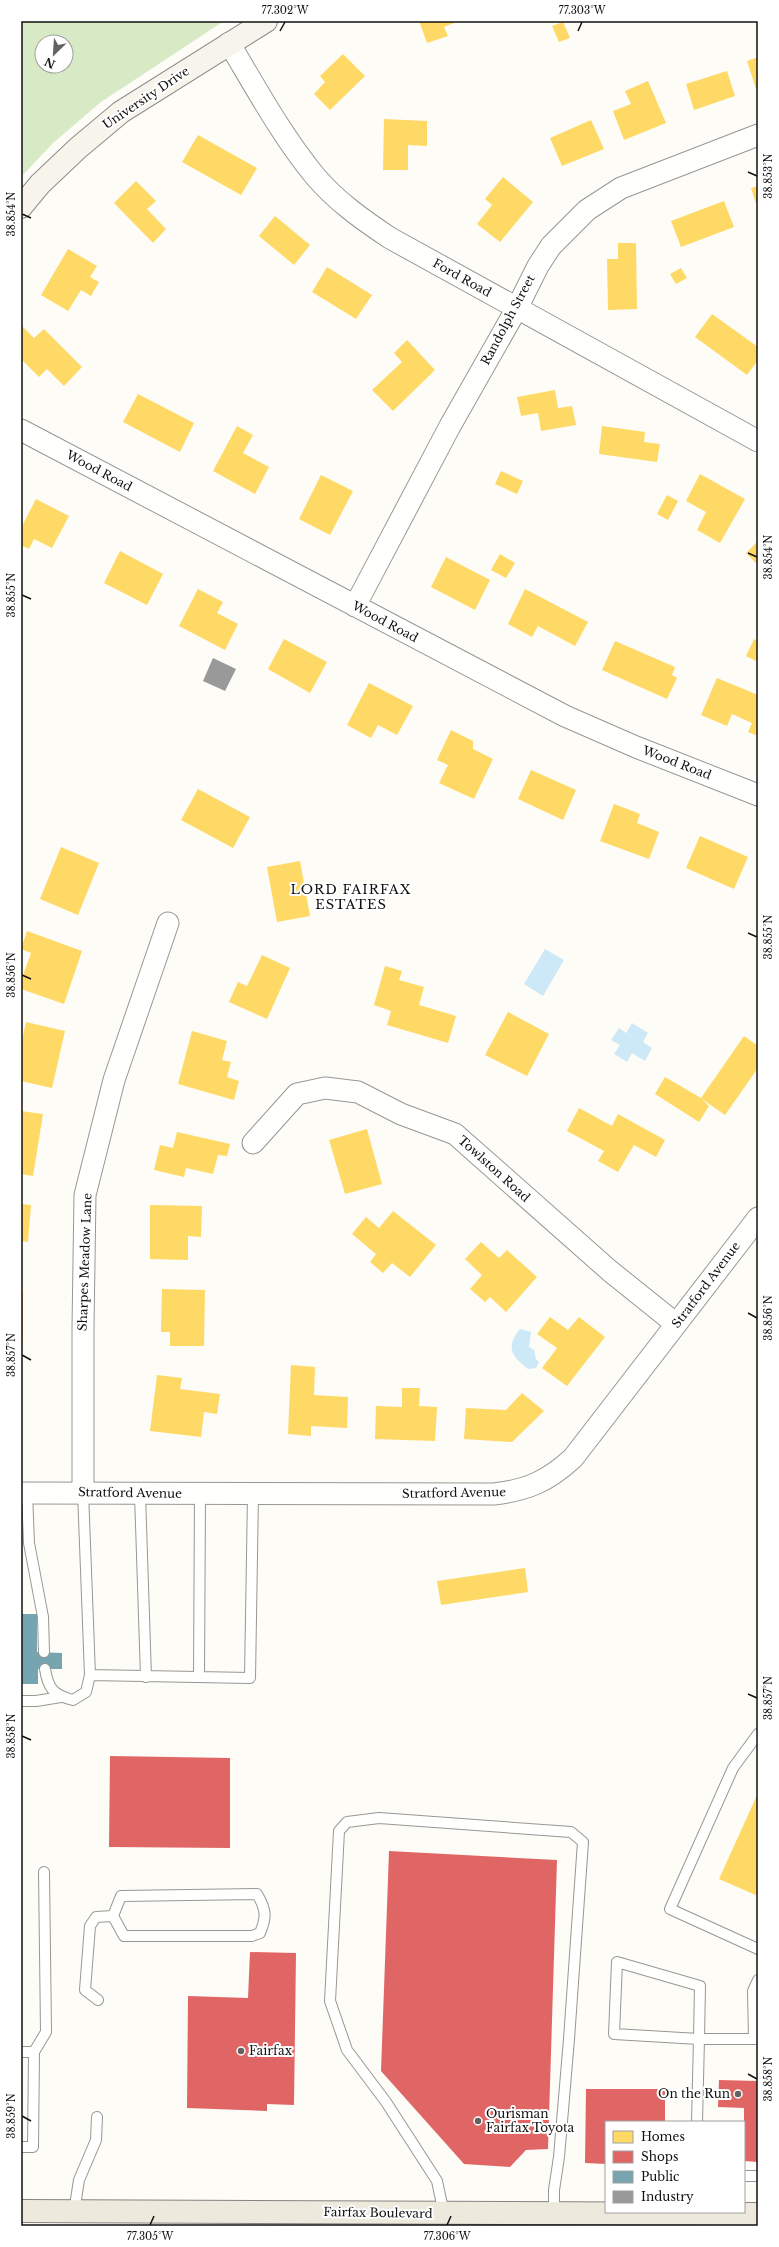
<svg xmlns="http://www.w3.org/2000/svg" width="779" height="2247" viewBox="0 0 779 2247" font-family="'Libre Baskerville',serif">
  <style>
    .forest { fill: #d8eac5; fill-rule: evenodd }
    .water { fill: #cde8f7 }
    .homes { fill: #ffd966 }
    .shops { fill: #e06666 }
    .public { fill: #76a5af }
    .industry { fill: #999 }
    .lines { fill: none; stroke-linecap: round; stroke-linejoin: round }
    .lane-casing { stroke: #979795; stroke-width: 12 }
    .street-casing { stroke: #979795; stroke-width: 23 }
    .secondary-casing { stroke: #8e8d8b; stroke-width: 24 }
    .primary-casing { stroke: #858482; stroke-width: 24 }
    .lane { stroke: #fffffe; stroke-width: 10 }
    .street { stroke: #fffffe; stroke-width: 21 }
    .secondary { stroke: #f6f4eb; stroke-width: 22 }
    .primary { stroke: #ede9dc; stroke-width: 22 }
    .ticks { fill: none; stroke: #111; stroke-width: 1.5 }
    .poi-dot { fill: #646362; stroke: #fff; stroke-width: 1.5 }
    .labels { text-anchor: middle; stroke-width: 4; stroke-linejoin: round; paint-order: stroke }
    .street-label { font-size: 12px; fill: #111; stroke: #fff }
    .poi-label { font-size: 12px; fill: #111; stroke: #fff; text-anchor: start }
    .neighbourhood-label { font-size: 13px; letter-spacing: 1px; fill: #111; stroke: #fff }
    .neatline { fill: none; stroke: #111; stroke-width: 1.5 }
    .ticks-label { font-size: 10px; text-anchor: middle; fill: #111 }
  </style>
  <rect width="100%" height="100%" fill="#fdfcf7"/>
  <path class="forest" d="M 21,21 L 224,21 L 101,102 L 53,143 L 21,177 ZM 42,42 L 66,42 L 66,66 L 42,66 Z"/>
  <path class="water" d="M 545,949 L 564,960 L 543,996 L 524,984 Z
    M 632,1023 L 648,1033 L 643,1042 L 652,1048 L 645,1061 L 632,1053 L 627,1062 L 614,1054 L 620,1045 L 611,1040 L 619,1028 L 626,1033 Z
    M 520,1329 L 531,1332 L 529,1347 L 534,1350 L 536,1359 L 539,1362 L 536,1368 L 528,1369 C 512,1357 505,1347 520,1329 Z"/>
  <path class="homes" d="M 419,21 L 459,21 L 444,27 L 448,36 L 427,43 Z
    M 563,22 L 570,38 L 559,42 L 552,26 Z
    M 343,54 L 365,76 L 330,110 L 314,94 L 325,82 L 320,76 Z
    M 758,57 L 758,88 L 756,89 L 747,61 Z
    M 727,71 L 735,96 L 694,110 L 686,84 Z
    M 648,81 L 666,123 L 624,140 L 613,111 L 631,104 L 625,91 Z
    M 384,119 L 427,121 L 427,146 L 408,145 L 408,170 L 383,170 Z
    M 591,120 L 604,149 L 562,166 L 550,138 Z
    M 198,135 L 257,168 L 241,195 L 182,162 Z
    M 503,177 L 533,202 L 500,242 L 477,224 L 492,205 L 485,199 Z
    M 136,181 L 156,201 L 147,209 L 166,229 L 153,243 L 114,203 Z
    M 758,186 L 758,210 L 751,188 Z
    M 724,201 L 734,227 L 681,247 L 671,221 Z
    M 275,216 L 310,245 L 294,265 L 259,236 Z
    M 618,243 L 636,243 L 637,309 L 608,310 L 607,259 L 618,259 Z
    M 68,249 L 97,266 L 90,277 L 99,282 L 91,296 L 81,290 L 68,311 L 41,295 Z
    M 327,267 L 372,295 L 356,319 L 312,292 Z
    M 681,268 L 687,278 L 676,284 L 670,274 Z
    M 712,314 L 758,347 L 758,360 L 747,375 L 695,337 Z
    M 21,325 L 34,338 L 44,329 L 82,367 L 64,386 L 47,369 L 39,377 L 21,359 Z
    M 407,340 L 435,370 L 393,411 L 372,390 L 402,362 L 394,353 Z
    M 555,390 L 558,408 L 572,406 L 576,425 L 541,431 L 538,413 L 521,416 L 517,397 Z
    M 138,394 L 194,423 L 180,452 L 123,422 Z
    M 237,426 L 253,435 L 243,453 L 269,467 L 255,494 L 213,471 Z
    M 602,426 L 645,432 L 644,442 L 660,444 L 657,462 L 599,454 Z
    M 501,471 L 523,481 L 517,494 L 495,484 Z
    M 700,474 L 745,499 L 720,543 L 697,530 L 706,512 L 686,501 Z
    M 321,475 L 353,491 L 330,535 L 299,519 Z
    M 667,495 L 678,501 L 668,520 L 657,514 Z
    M 36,499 L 69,516 L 52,548 L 34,539 L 29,549 L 21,545 L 21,528 Z
    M 758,541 L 758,565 L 746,553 Z
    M 120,551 L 163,574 L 147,605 L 104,583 Z
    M 500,554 L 515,563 L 506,578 L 491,570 Z
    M 446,557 L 490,580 L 475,610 L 431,587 Z
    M 198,589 L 223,602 L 217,613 L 238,624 L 225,650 L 179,626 Z
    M 525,589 L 588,622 L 575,646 L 538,626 L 532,637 L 508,624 Z
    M 284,639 L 327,662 L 310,693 L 268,669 Z
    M 754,639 L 758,641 L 758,662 L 746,656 Z
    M 615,641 L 675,667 L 672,675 L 677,678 L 667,699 L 602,670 Z
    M 717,678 L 758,695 L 758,736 L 748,732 L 752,723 L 732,714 L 727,726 L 701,715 Z
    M 369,683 L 413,706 L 397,735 L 378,725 L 371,738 L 347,725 Z
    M 451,730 L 473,741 L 473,749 L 493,759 L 474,799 L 439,783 L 448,765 L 437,760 Z
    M 531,770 L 576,790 L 563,820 L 518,799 Z
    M 198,789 L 250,817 L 233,848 L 181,820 Z
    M 614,804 L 640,814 L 637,823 L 659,832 L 649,859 L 600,841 Z
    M 700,836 L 748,857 L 734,889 L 686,868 Z
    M 61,847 L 99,863 L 78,915 L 40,899 Z
    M 300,861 L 310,916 L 277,922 L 267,867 Z
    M 27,931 L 82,951 L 64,1004 L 21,989 L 21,981 L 31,953 L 21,949 Z
    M 262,955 L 290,968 L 267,1019 L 229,1002 L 238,982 L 247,986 Z
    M 385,966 L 402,971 L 399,980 L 424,987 L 419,1005 L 456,1016 L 448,1043 L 387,1025 L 391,1011 L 374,1005 Z
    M 508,1012 L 549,1034 L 527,1076 L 485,1055 Z
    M 26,1022 L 65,1031 L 52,1088 L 21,1081 L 21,1045 Z
    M 192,1031 L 227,1041 L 222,1060 L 231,1062 L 227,1077 L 239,1081 L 234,1100 L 178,1084 Z
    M 744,1036 L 758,1046 L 758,1068 L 725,1115 L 702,1099 L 709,1106 L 699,1122 L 655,1094 L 665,1077 L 701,1098 Z
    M 579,1108 L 612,1126 L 618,1114 L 665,1140 L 656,1157 L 634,1145 L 618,1172 L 598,1161 L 604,1151 L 567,1131 Z
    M 21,1111 L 43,1114 L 33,1176 L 21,1174 Z
    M 367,1129 L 382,1184 L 345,1194 L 329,1140 Z
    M 177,1132 L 230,1144 L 227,1156 L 218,1155 L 213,1174 L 186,1168 L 184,1177 L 154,1170 L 160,1145 L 173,1148 Z
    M 21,1204 L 31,1205 L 28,1242 L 21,1241 Z
    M 150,1205 L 202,1206 L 201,1237 L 188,1236 L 188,1260 L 150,1259 Z
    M 393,1211 L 436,1245 L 410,1277 L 392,1263 L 383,1273 L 370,1262 L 376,1254 L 352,1234 L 366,1217 L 379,1228 Z
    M 481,1242 L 499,1258 L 507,1250 L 537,1277 L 506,1312 L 490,1297 L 485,1302 L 470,1289 L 482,1275 L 465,1259 Z
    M 162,1289 L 205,1290 L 204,1346 L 170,1346 L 170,1332 L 161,1332 Z
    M 21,1291 L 23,1291 L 23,1343 L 21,1343 Z
    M 550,1317 L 568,1330 L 579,1317 L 605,1337 L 567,1386 L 542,1368 L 557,1348 L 537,1334 Z
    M 291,1365 L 315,1367 L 314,1395 L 348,1397 L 347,1428 L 311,1426 L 311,1436 L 288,1434 Z
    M 157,1375 L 182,1378 L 180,1389 L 220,1394 L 217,1414 L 204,1412 L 201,1437 L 150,1431 Z
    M 402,1388 L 420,1388 L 419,1406 L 437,1407 L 435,1441 L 375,1439 L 376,1406 L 402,1407 Z
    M 522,1393 L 544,1411 L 512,1442 L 464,1439 L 466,1408 L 506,1410 Z
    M 525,1568 L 528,1592 L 441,1605 L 437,1581 Z
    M 758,1793 L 758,1896 L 719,1879 Z"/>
  <path class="shops" d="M 110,1756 L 230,1758 L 230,1848 L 109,1847 Z
    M 389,1851 L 557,1860 L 548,2149 L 526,2150 L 510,2167 L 464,2164 L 381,2071 Z
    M 250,1952 L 296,1953 L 294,2105 L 267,2104 L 267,2111 L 187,2108 L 188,1996 L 248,1998 Z
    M 719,2080 L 758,2081 L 758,2162 L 744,2161 L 744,2108 L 718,2107 Z
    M 586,2089 L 665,2089 L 665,2122 L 606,2122 L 606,2164 L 585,2163 Z"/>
  <path class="public" d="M 21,1614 L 37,1614 L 37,1652 L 62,1653 L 62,1669 L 38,1669 L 38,1684 L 21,1684 Z"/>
  <path class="industry" d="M 213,658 L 236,669 L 225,691 L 203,681 Z"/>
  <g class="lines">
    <g class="lane-casing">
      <path id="lane" d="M 27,1493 L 29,1543 L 43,1617 L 44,1652
        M 140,1494 L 146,1677
        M 45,1669 C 48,1688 53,1695 73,1700 L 86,1692 L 90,1675 L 83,1492
        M 90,1675 L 250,1678 L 253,1494
        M 199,1677 L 200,1494
        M 21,1701 L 36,1701 L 61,1697
        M 758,1734 L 733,1768 L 670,1909 L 758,1949
        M 617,1962 L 700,1986 L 699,2039 L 614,2034 Z
        M 98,2000 L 85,1990 L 90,1926 L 96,1917 L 113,1916 L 121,1896 L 257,1894 C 266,1909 267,1917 260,1933 L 252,1936 L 124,1936 L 113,1916
        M 754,2039 L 753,1991 L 758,1980
        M 21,2052 L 34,2052 L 46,2032 L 44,1872
        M 697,2122 L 699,2039 L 758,2039
        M 21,2147 L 33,2147 L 34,2052
        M 744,2176 L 758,2176
        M 74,2212 L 79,2180 L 96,2140 L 97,2117
        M 444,2214 L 437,2181 L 386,2102 L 347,2050 L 330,2001 L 339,1831 L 347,1822 L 379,1818 L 571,1832 L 583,1842 L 569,2039 L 559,2157 L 554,2190 L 554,2214"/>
    </g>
    <g class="street-casing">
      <path id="street" d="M 229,43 C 256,88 282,136 315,176 C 336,201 363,220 390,238 L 758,441
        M 21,430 L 565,716 L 636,747 L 758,795
        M 355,606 L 450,426 L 517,308 L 538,266 L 551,246 L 587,210 L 621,188 L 758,135
        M 253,1143 L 297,1094 L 325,1088 L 358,1092 L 401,1114 L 455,1134 L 610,1271 L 676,1324
        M 83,1492 L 83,1328 L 85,1195 L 114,1080 L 168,923
        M 21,1493 L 494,1494 C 528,1490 548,1481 573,1458 L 758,1218"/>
    </g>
    <g class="secondary-casing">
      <path id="secondary" d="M 21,207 L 40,184 L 78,148 L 121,112 L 266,21"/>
    </g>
    <g class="primary-casing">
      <path id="primary" d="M 21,2211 L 758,2214"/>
    </g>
    <use href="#lane" class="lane"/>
    <use href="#street" class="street"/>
    <use href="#secondary" class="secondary"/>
    <use href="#primary" class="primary"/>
  </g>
  <path class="ticks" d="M 280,31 L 285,22M 578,31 L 582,22M 748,172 L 757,176M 22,214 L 31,218M 748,553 L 757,557M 22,595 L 31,599M 748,933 L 757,937M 22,975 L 31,979M 748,1313 L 757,1318M 22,1355 L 31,1360M 748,1694 L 757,1698M 22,1736 L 31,1740M 748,2074 L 757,2079M 22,2116 L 31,2121M 150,2225 L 154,2216M 447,2225 L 451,2216"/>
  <g class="poi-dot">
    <circle cx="241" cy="2051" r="4"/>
    <circle cx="738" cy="2094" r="4"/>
    <circle cx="478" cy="2121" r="4"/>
  </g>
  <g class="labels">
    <g class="street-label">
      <text transform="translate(146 98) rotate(-34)" y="4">University Drive</text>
      <text transform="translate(462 278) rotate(29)" y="4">Ford Road</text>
      <text transform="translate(508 320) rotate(-62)" y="4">Randolph Street</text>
      <text transform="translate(99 471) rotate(28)" y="4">Wood Road</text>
      <text transform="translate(385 622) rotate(28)" y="4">Wood Road</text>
      <text transform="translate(677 763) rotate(21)" y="4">Wood Road</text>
      <text transform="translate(494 1169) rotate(42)" y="4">Towlston Road</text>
      <text transform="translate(85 1262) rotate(-88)" y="4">Sharpes Meadow Lane</text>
      <text transform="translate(706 1285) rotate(-53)" y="4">Stratford Avenue</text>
      <text transform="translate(130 1493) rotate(1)" y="4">Stratford Avenue</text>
      <text transform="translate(454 1493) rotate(-1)" y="4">Stratford Avenue</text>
      <text transform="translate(378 2213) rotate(1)" y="4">Fairfax Boulevard</text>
    </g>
    <g class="poi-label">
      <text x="249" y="2055">Fairfax</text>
      <text x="730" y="2098" text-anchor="end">On the Run</text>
      <text x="486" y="2118">Ourisman<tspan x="486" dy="14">Fairfax Toyota</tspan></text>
    </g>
    <g class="neighbourhood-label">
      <text x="351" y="894">LORD FAIRFAX<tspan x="351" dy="15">ESTATES</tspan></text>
    </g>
  </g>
  <rect width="779" height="2247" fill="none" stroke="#ffffff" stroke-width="44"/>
  <rect x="605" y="2121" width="140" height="92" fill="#ffffff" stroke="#a0a0a0"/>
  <rect x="613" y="2131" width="20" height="12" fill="#ffd966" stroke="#a0a0a0"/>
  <text x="641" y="2141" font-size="12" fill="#111111">Homes</text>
  <rect x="613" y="2151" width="20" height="12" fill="#e06666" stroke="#a0a0a0"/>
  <text x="641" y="2161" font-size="12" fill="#111111">Shops</text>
  <rect x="613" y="2171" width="20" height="12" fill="#76a5af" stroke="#a0a0a0"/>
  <text x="641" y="2181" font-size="12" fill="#111111">Public</text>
  <rect x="613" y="2191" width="20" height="12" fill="#999999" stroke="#a0a0a0"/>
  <text x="641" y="2201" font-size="12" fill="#111111">Industry</text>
  <g transform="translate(54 54) rotate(205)"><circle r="19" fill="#ffffff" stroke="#a0a0a0"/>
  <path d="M0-3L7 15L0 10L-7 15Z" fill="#646362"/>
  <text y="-6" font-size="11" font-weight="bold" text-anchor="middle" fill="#111111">N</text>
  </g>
  <rect x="22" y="22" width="735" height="2203" class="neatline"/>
  <g class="ticks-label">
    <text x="285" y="14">77.302°W</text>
    <text x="582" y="14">77.303°W</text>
    <text transform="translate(768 176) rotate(-90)" y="4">38.853°N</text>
    <text transform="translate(11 214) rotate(-90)" y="4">38.854°N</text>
    <text transform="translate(768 557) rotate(-90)" y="4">38.854°N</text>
    <text transform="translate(11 595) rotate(-90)" y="4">38.855°N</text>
    <text transform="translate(768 937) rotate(-90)" y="4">38.855°N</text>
    <text transform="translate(11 975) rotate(-90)" y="4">38.856°N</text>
    <text transform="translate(768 1318) rotate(-90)" y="4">38.856°N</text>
    <text transform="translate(11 1355) rotate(-90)" y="4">38.857°N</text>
    <text transform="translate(768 1698) rotate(-90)" y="4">38.857°N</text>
    <text transform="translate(11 1736) rotate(-90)" y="4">38.858°N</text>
    <text transform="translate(768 2079) rotate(-90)" y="4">38.858°N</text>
    <text transform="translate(11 2116) rotate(-90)" y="4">38.859°N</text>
    <text x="150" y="2240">77.305°W</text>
    <text x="447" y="2240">77.306°W</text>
  </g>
</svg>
